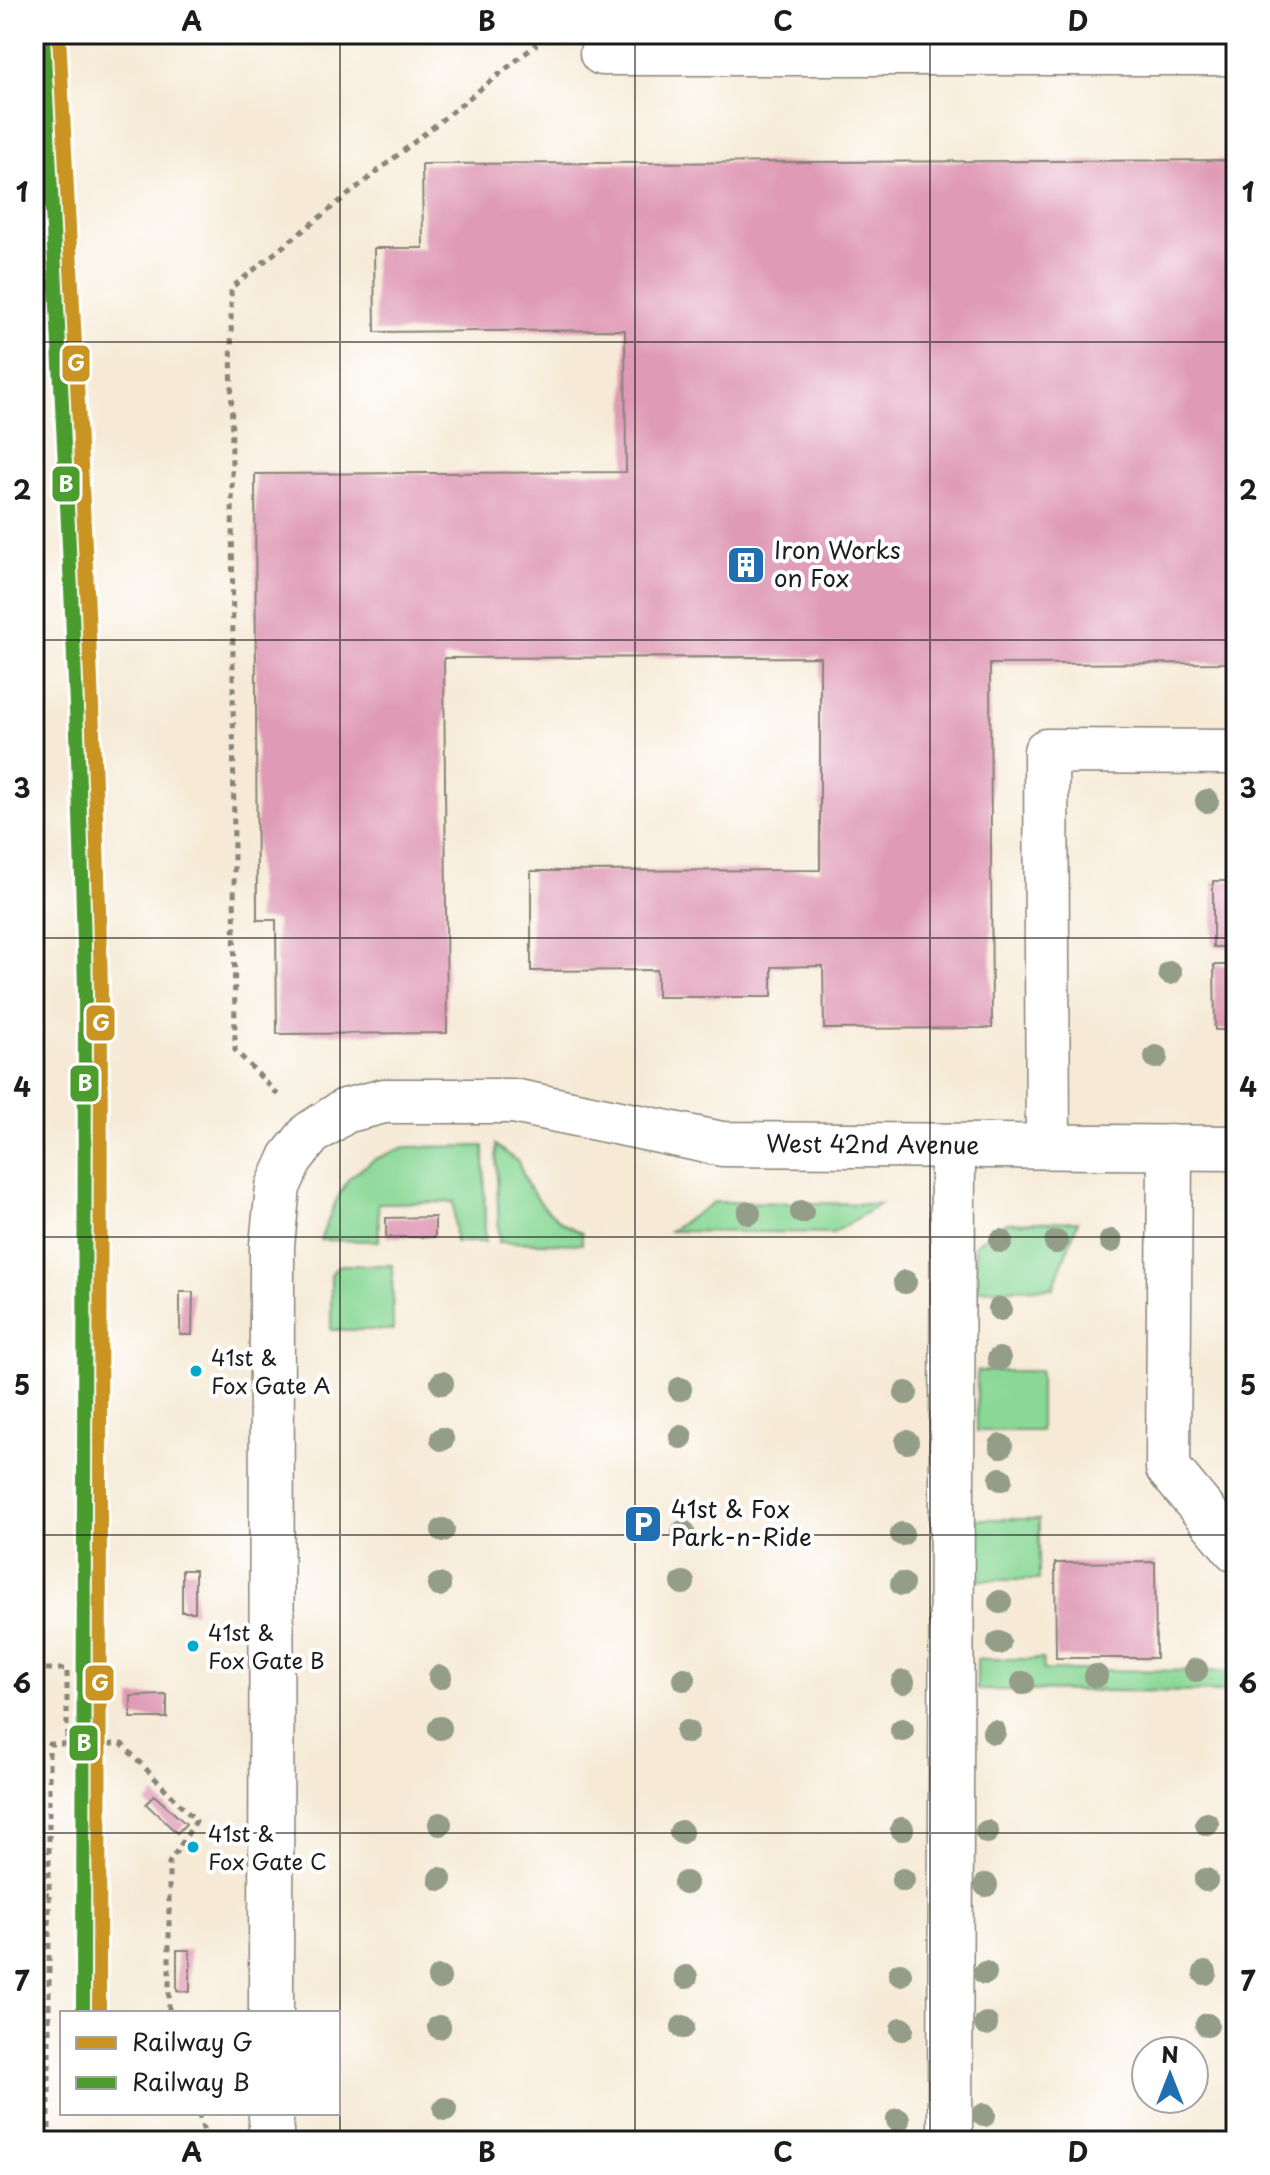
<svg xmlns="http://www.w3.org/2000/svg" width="1270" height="2175" viewBox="0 0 1270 2175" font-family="'Playpen Sans',sans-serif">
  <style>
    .green { fill: #8ad896; stroke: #537a59; stroke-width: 2 }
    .building { fill: #df9ab5 }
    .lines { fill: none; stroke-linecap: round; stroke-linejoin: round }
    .minor-casing { stroke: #898379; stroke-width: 47 }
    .path { stroke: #898379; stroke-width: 5; stroke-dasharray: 6 6; stroke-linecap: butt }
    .minor { stroke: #fff; stroke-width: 44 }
    .rail-1-casing { stroke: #fff; stroke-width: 20 }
    .rail-2-casing { stroke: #fff; stroke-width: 20 }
    .rail-1 { stroke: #c99422; stroke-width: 14 }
    .rail-2 { stroke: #4c9c2e; stroke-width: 14 }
    .tree { fill: #939d87 }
    .grid { fill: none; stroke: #1c1c1c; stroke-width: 2; stroke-opacity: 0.55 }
    .bus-dot { fill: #00a9ce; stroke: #fff; stroke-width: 3 }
    .labels { text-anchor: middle; stroke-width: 8; stroke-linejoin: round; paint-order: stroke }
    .bus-label { font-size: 22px; fill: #1c1c1c; stroke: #fff; text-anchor: start }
    .poi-label { font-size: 24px; fill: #1c1c1c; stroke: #fff; text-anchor: start }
    .street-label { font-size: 24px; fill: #1c1c1c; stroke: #fff }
    .line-badge { stroke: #fff; stroke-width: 3 }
    .badge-label { font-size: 22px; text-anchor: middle; font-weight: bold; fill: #fff }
    .neatline { fill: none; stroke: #1c1c1c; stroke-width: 3 }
    .grid-label { font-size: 26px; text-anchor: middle; font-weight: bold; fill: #1c1c1c }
  </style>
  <rect width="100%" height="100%" fill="#fff"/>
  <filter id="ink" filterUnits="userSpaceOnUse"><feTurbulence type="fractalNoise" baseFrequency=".0125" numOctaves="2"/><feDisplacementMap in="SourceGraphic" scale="16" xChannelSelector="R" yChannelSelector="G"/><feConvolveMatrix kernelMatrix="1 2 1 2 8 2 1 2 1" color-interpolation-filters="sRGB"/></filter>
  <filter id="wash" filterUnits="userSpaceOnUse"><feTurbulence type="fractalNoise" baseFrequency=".006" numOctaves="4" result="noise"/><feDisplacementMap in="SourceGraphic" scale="32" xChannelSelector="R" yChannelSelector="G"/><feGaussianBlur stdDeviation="1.8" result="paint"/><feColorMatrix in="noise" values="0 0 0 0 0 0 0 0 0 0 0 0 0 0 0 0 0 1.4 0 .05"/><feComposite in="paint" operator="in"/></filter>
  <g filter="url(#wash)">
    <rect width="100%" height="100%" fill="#f6ead6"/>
    <path class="green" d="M 496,1145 L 518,1162 L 528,1186 L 544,1207 L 562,1223 L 582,1233 L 582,1244 L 499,1242 Z
      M 484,1146 L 485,1242 L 455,1242 L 454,1202 L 378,1203 L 379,1241 L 320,1240 L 336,1201 L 349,1178 L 375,1159 L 405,1147 Z
      M 714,1202 L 880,1204 L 833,1233 L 670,1231 Z
      M 1078,1221 L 1053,1288 L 975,1290 L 975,1244 L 1006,1223 Z
      M 339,1265 L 392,1265 L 393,1330 L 331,1330 L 331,1274 Z
      M 977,1371 L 1040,1371 L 1040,1431 L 977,1431 Z
      M 976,1519 L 1039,1519 L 1039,1580 L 976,1580 Z
      M 977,1659 L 1043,1659 L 1044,1670 L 1236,1671 L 1236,1692 L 977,1690 Z"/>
    <g id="blocks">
      <path class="building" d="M 1236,160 L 1236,663 L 990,664 L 992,1028 L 824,1029 L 823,966 L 772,967 L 772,997 L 657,997 L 657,970 L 531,971 L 531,871 L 820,870 L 820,657 L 444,658 L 447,1033 L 277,1034 L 276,920 L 257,920 L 255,474 L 626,472 L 625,330 L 375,332 L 374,248 L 423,248 L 422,164 Z
        M 1213,881 L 1236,881 L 1236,947 L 1213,947 Z
        M 1214,965 L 1236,965 L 1236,1030 L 1215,1030 Z
        M 435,1217 L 435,1237 L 386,1237 L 386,1218 Z
        M 180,1292 L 193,1292 L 192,1335 L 180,1335 Z
        M 1155,1562 L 1156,1658 L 1056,1658 L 1055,1563 Z
        M 182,1570 L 195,1570 L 195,1612 L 182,1612 Z
        M 167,1695 L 167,1718 L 131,1718 L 131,1696 Z
        M 154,1795 L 186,1824 L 177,1833 L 146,1804 Z
        M 177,1950 L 190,1950 L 190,1992 L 177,1991 Z"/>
    </g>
  </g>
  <g filter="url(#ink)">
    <use href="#blocks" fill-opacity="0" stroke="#898379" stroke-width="2"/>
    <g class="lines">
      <g class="minor-casing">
        <g id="minor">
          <path d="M 602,53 L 1236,53"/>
          <path d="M 1048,1146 L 1046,751 L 1236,752"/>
          <path d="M 1170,1147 L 1168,1468 L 1236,1550"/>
          <path id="s1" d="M 271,2013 L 272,1245 L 278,1187 L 291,1158 L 311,1133 L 345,1111 L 384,1101 L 513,1101 L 722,1144 L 1236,1148"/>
          <path d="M 271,2141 L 271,2113"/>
          <path d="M 950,2141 L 953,1146"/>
        </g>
      </g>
      <path class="path" d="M 278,1095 L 235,1050 L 231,288 L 537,44
        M 34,1669 L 67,1669 L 67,1744
        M 34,1894 L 49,1894
        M 198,2113 L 207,2141
        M 49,2141 L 49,1744 L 122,1744 L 196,1821 L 169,1863 L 169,2013"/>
      <use href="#minor" class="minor"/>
      <g class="rail-1-casing">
        <path id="rail-1" d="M 59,34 C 75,353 94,671 101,990 L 99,2013"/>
      </g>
      <g class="rail-2-casing">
        <path id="rail-2" d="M 43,35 C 59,353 78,671 85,990 L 83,2013"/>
      </g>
      <use href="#rail-1" class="rail-1"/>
      <use href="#rail-2" class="rail-2"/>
    </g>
    <g class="tree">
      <circle cx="1207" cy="801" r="12"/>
      <circle cx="1170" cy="973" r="12"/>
      <circle cx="1156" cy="1057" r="12"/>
      <circle cx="802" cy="1212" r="12"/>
      <circle cx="749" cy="1213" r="12"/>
      <circle cx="1001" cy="1241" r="12"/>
      <circle cx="1111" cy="1241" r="12"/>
      <circle cx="1056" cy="1242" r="12"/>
      <circle cx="905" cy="1282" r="12"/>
      <circle cx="1000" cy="1309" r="12"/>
      <circle cx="999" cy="1359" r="12"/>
      <circle cx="442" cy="1383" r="12"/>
      <circle cx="680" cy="1389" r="12"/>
      <circle cx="906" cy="1393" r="12"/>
      <circle cx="681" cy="1437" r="12"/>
      <circle cx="442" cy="1439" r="12"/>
      <circle cx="907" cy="1442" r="12"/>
      <circle cx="1001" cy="1446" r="12"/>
      <circle cx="1001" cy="1479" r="12"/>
      <circle cx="443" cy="1530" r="12"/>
      <circle cx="683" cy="1532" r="12"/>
      <circle cx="902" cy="1534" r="12"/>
      <circle cx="683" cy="1583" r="12"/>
      <circle cx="902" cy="1584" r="12"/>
      <circle cx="439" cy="1585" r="12"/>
      <circle cx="1000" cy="1602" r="12"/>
      <circle cx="999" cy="1643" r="12"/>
      <circle cx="1196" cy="1670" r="12"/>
      <circle cx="1096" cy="1676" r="12"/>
      <circle cx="440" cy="1677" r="12"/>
      <circle cx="684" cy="1679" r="12"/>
      <circle cx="903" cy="1682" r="12"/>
      <circle cx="1023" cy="1683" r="12"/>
      <circle cx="440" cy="1728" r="12"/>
      <circle cx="902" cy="1730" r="12"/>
      <circle cx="687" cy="1732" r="12"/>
      <circle cx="994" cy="1732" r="12"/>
      <circle cx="440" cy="1824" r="12"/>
      <circle cx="1207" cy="1824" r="12"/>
      <circle cx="902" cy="1829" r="12"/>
      <circle cx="681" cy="1832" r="12"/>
      <circle cx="987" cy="1832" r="12"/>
      <circle cx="440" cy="1879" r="12"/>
      <circle cx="903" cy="1880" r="12"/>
      <circle cx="1206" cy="1880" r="12"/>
      <circle cx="685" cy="1883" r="12"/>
      <circle cx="986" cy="1885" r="12"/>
      <circle cx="985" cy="1973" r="12"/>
      <circle cx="1205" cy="1973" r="12"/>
      <circle cx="900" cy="1974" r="12"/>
      <circle cx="686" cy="1977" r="12"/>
      <circle cx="439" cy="1978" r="12"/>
      <circle cx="986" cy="2024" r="12"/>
      <circle cx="1207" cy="2025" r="12"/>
      <circle cx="439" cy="2027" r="12"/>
      <circle cx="683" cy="2027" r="12"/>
      <circle cx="902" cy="2029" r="12"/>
      <circle cx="445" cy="2109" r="12"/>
      <circle cx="984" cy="2115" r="12"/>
      <circle cx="898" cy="2120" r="12"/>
    </g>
  </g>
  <path class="grid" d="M 340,34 L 340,2141M 635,34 L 635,2141M 930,34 L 930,2141M 34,342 L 1236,342M 34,640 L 1236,640M 34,938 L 1236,938M 34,1237 L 1236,1237M 34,1535 L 1236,1535M 34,1833 L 1236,1833"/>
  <defs>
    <g id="building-square" transform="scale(2)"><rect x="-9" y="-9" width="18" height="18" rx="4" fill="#1f6fb2" stroke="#fff"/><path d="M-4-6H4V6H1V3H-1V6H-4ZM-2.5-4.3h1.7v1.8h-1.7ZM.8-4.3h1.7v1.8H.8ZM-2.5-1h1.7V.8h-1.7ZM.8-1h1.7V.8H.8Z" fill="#fff"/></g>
    <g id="parking-square" transform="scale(2)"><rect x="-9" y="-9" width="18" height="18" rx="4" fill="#1f6fb2" stroke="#fff"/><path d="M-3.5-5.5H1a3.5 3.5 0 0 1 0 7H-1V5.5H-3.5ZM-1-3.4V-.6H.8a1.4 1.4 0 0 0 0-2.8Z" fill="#fff"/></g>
  </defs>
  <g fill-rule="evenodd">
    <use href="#building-square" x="746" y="565"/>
    <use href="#parking-square" x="643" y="1524"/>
  </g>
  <g class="bus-dot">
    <circle cx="196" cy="1371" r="7"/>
    <circle cx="193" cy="1646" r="7"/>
    <circle cx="193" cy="1847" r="7"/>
  </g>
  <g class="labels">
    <g class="bus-label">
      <text x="211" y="1366">41st &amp;<tspan x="211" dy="28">Fox Gate A</tspan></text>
      <text x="208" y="1641">41st &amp;<tspan x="208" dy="28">Fox Gate B</tspan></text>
      <text x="208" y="1842">41st &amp;<tspan x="208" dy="28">Fox Gate C</tspan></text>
    </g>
    <g class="poi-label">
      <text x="774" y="559">Iron Works<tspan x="774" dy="28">on Fox</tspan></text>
      <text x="671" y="1518">41st &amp; Fox<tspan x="671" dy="28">Park-n-Ride</tspan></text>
    </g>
    <g class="street-label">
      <text dy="8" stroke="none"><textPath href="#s1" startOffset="1464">West 42nd Avenue</textPath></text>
    </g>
  </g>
  <g class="line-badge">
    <rect x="61" y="344" width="30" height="39" rx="8" fill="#c99422"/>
    <rect x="51" y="465" width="30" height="38" rx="8" fill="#4c9c2e"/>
    <rect x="85" y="1004" width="31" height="38" rx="8" fill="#c99422"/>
    <rect x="69" y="1064" width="31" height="39" rx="8" fill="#4c9c2e"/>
    <rect x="84" y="1664" width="31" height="38" rx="8" fill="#c99422"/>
    <rect x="68" y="1724" width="31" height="38" rx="8" fill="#4c9c2e"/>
  </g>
  <g class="badge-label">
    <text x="76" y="371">G</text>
    <text x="66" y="492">B</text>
    <text x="101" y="1031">G</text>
    <text x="85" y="1091">B</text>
    <text x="100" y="1691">G</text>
    <text x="84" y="1751">B</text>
  </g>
  <rect width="1270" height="2175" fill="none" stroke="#fff" stroke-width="88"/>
  <rect x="60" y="2011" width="280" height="104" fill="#ffffff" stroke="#a4a4a4" stroke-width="2"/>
  <rect x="76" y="2037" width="40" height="12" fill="#c99422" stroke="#a4a4a4" stroke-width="2"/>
  <text x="132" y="2051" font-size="24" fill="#1c1c1c">Railway G</text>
  <rect x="76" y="2077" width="40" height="12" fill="#4c9c2e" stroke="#a4a4a4" stroke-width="2"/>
  <text x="132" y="2091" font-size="24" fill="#1c1c1c">Railway B</text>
  <g transform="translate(1170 2075)"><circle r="38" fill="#ffffff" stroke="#a4a4a4" stroke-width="2"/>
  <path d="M0-6L14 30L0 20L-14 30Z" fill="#1f6fb2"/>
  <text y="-12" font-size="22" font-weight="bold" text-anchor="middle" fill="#1c1c1c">N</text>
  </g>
  <rect x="44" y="44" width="1182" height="2087" class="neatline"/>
  <g class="grid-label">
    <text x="192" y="31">A</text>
    <text x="487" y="31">B</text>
    <text x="783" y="31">C</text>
    <text x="1078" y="31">D</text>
    <text x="22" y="202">1</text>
    <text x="1248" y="202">1</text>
    <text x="22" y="500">2</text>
    <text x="1248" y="500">2</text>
    <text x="22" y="798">3</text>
    <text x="1248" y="798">3</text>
    <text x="22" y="1097">4</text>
    <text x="1248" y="1097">4</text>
    <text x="22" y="1395">5</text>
    <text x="1248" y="1395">5</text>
    <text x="22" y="1693">6</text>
    <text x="1248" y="1693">6</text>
    <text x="22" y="1991">7</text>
    <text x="1248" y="1991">7</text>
    <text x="192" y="2162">A</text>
    <text x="487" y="2162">B</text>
    <text x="783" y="2162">C</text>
    <text x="1078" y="2162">D</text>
  </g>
</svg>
